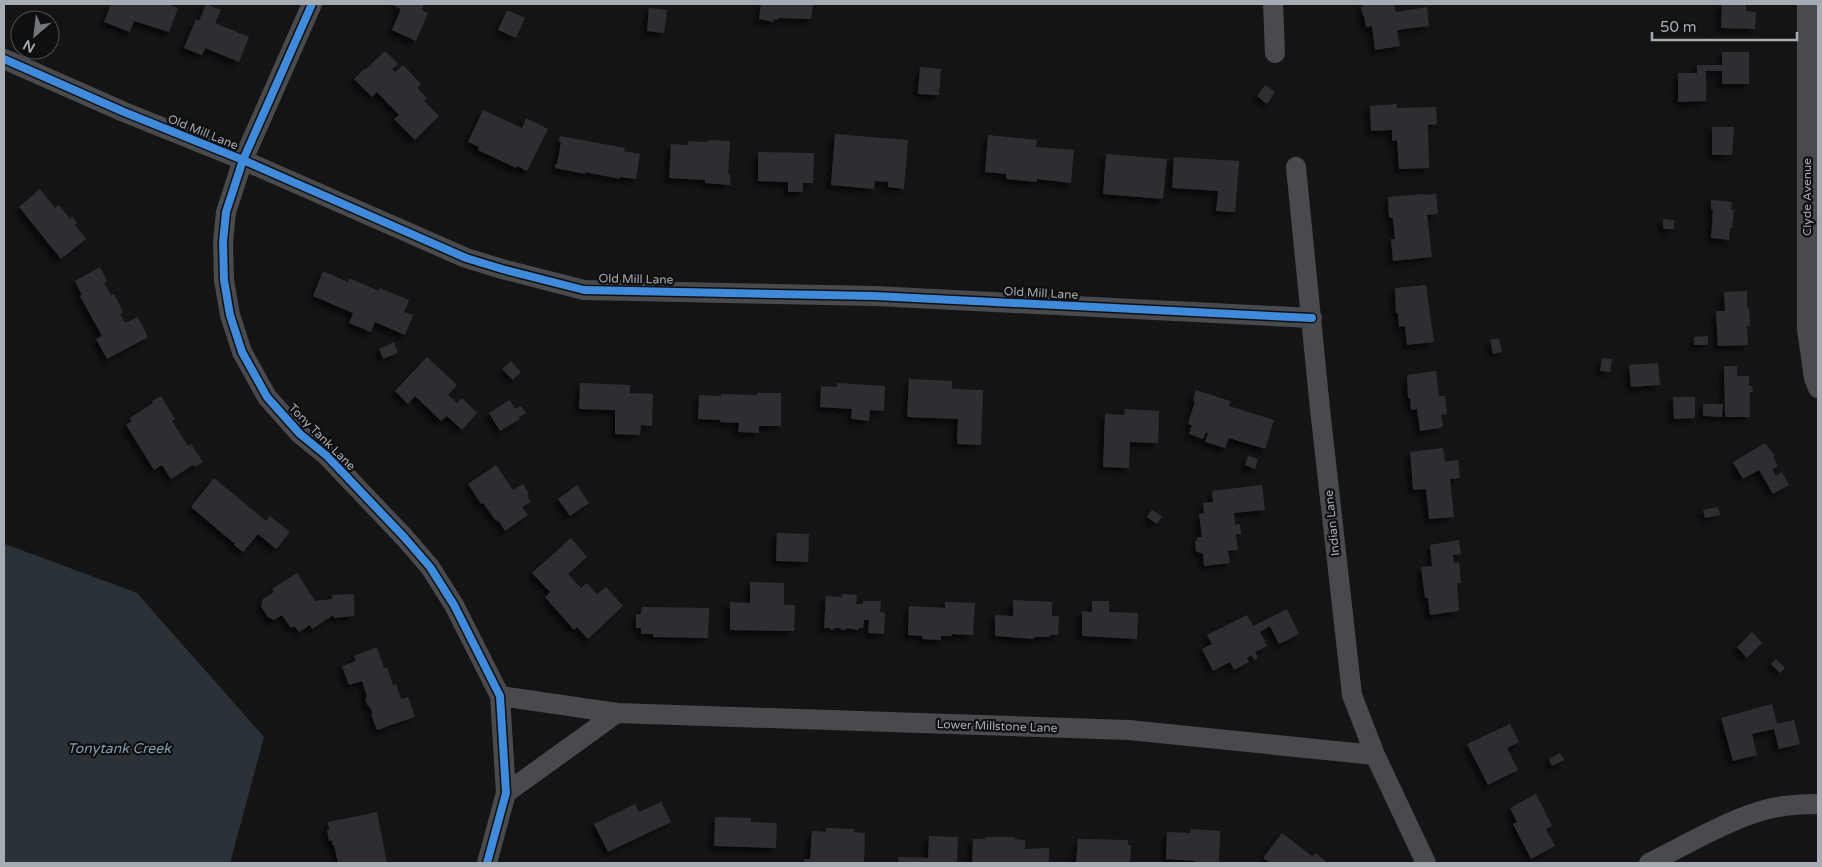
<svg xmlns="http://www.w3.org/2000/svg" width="1822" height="867" viewBox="0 0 1822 867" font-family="'Varela Round',sans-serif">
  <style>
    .water { fill: #2b3237 }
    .building { fill: #2f2f30; filter: url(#shadow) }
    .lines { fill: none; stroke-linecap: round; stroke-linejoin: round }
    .minor { stroke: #494a4d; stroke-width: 20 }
    .cycleway-casing { stroke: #0f0f10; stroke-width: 11 }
    .cycleway { stroke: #408adc; stroke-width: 8 }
    .labels { text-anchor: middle; stroke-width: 4.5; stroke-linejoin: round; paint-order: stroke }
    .street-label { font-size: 12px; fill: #a6acb4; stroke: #0f0f10 }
    .water-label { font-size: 14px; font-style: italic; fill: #7f9cad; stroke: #0f0f10 }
  </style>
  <defs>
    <filter id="shadow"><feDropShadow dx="-4.5" dy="4.5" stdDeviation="2.5" flood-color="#0009"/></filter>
  </defs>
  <rect width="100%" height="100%" fill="#141415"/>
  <path class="water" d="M 4,540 L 5,544 L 137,593 L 264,737 L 230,863 L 4,863 Z"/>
  <path class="building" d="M 111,4 L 168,4 L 178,8 L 169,32 L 134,21 L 130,32 L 104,22 Z
    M 206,4 L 221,10 L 215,23 L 249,37 L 239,62 L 205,48 L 202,55 L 184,48 L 196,19 L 199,21 Z
    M 395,4 L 424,4 L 422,10 L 428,13 L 416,41 L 392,30 L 401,9 L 394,6 Z
    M 761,4 L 813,4 L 811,19 L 779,18 L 778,20 L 774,19 L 774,22 L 759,19 Z
    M 1363,4 L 1394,4 L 1396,12 L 1427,7 L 1429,26 L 1397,30 L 1400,46 L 1375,50 L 1372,26 L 1366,27 L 1364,16 L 1363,16 L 1361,7 L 1363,6 Z
    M 1722,4 L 1746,4 L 1746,11 L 1756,12 L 1755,29 L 1721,28 Z
    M 649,8 L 667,10 L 664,33 L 647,31 Z
    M 507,10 L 525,18 L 516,38 L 498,30 Z
    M 385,51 L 398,64 L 392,69 L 395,72 L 403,65 L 421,84 L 417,88 L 427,98 L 424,101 L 439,116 L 415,140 L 394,119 L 399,115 L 377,92 L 372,97 L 354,79 L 364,69 L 365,70 Z
    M 1722,52 L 1749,52 L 1749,84 L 1722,84 L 1722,71 L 1704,71 L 1706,72 L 1706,101 L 1678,102 L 1678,73 L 1697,73 L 1697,65 L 1722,65 Z
    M 920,67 L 941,69 L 939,95 L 918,94 Z
    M 1265,85 L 1275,92 L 1267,104 L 1257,96 Z
    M 1396,104 L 1397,108 L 1436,107 L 1437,124 L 1428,125 L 1429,168 L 1399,169 L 1397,140 L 1392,141 L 1392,130 L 1371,131 L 1370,106 Z
    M 483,110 L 522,128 L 526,118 L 548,129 L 527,171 L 517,166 L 516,168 L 478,150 L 479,147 L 468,142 Z
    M 1712,127 L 1734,127 L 1732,155 L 1712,155 Z
    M 835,134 L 908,140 L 904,189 L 888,187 L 888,182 L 875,181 L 874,189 L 831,185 Z
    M 988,135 L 1037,140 L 1036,147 L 1074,150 L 1071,183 L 1037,179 L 1037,182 L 1006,179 L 1006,174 L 985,172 Z
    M 560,136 L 625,148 L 624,151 L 640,154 L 636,179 L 620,177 L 620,179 L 585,172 L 585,174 L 555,168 L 555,164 L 557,164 L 561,142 L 559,142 Z
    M 708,140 L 730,141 L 728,174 L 730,174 L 730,185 L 705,183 L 705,180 L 669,178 L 671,144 L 688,145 L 688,141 L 707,142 Z
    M 758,152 L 814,153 L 813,183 L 803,183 L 803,192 L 788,192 L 788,182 L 758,181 Z
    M 1106,154 L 1167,159 L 1163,199 L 1103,194 Z
    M 1174,157 L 1239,161 L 1235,212 L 1216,211 L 1218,191 L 1172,188 Z
    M 40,189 L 55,208 L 59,205 L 70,219 L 73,217 L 77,223 L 75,225 L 86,239 L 61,259 L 19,207 Z
    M 1424,194 L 1424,195 L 1436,194 L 1438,214 L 1427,215 L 1432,257 L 1393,261 L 1391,239 L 1395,239 L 1393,219 L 1389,217 L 1388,197 Z
    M 1711,200 L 1732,202 L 1731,210 L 1734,210 L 1732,228 L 1730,228 L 1729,240 L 1711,238 L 1713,210 L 1711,210 Z
    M 1663,219 L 1674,220 L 1674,229 L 1663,229 Z
    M 100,267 L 107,281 L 104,283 L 111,295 L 114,294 L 123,312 L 120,314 L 125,323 L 138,317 L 148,337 L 107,359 L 96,339 L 102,336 L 80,296 L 82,295 L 75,281 Z
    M 323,271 L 348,282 L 349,278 L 379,291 L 380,288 L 409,300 L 404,312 L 413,315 L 405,335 L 375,322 L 371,332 L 349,323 L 353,313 L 313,296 Z
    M 1426,285 L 1434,342 L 1407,345 L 1405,326 L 1399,327 L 1398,313 L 1396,313 L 1395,288 Z
    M 1747,291 L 1747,308 L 1749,307 L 1750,326 L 1747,326 L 1748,345 L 1718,346 L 1716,311 L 1725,311 L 1724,292 Z
    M 1708,336 L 1708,345 L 1694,345 L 1694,337 Z
    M 1499,338 L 1502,352 L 1493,354 L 1490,340 Z
    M 394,342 L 398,353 L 383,359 L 379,349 Z
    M 427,357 L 457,385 L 448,395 L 457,403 L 462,398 L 477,413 L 462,430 L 447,416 L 441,421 L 415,396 L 408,404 L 395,391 Z
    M 1602,358 L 1612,359 L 1610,372 L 1600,371 Z
    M 511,361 L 521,372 L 513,380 L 502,369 Z
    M 1658,363 L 1660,385 L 1631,387 L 1629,365 Z
    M 1724,366 L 1737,366 L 1737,376 L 1749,376 L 1749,386 L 1752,386 L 1753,392 L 1750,392 L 1750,417 L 1725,417 Z
    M 1436,371 L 1439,396 L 1445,396 L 1447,414 L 1441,415 L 1443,426 L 1440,428 L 1420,431 L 1417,409 L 1411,410 L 1410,398 L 1408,398 L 1407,375 Z
    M 909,379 L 952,381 L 952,389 L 983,390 L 981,445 L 957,444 L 958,419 L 907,417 Z
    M 580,383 L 630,385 L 630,393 L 653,394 L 652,426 L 641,425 L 640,435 L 615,434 L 615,410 L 579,409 Z
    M 837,383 L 885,386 L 884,411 L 870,410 L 869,421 L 851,419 L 852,409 L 820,407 L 821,386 L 837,387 Z
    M 1196,390 L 1230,401 L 1229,406 L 1274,420 L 1265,449 L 1229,438 L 1225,448 L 1205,442 L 1208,433 L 1206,432 L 1203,439 L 1189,434 L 1192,425 L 1188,424 L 1195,401 L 1193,400 Z
    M 757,393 L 781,393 L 781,426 L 759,426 L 759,433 L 738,432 L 739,423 L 720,422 L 720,420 L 698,419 L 699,395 L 721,396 L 721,394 L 757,395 Z
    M 161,396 L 175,419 L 172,421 L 188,446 L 191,444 L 203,462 L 195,467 L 193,465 L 171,479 L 162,465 L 154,470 L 126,425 L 132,421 L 130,418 L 153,403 L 152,401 Z
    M 1673,397 L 1695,397 L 1695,418 L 1674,419 Z
    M 510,400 L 515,409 L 521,406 L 526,413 L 519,417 L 520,419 L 500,431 L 489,413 Z
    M 1703,404 L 1723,404 L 1722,417 L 1703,416 Z
    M 1125,409 L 1159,411 L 1158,443 L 1130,442 L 1129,468 L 1103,467 L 1105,414 L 1124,415 Z
    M 1765,443 L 1775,456 L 1773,457 L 1778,466 L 1772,469 L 1776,476 L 1782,472 L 1789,485 L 1773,494 L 1759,470 L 1743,479 L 1733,462 Z
    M 1443,448 L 1445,462 L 1458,460 L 1460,478 L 1450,479 L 1454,517 L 1429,519 L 1426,489 L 1413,490 L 1410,452 Z
    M 1248,456 L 1258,459 L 1255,469 L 1245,465 Z
    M 496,465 L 513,490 L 523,484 L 529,494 L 527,496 L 531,502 L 522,507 L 528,515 L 505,531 L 498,520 L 496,521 L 483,503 L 481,504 L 468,484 Z
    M 214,478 L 266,521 L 270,516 L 290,532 L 276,549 L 258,534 L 243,552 L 234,545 L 235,544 L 191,507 Z
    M 577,485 L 589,503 L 570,516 L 558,499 Z
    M 1262,485 L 1265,510 L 1234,513 L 1235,525 L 1240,524 L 1241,534 L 1236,534 L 1238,550 L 1228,551 L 1230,563 L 1204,566 L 1203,554 L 1196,551 L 1195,542 L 1198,537 L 1202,537 L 1199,514 L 1204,513 L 1203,503 L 1213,502 L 1212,491 Z
    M 1718,507 L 1720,515 L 1705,518 L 1703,510 Z
    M 1152,510 L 1162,516 L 1157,524 L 1147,517 Z
    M 777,533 L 809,534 L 808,562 L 776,561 Z
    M 571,538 L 587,557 L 568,574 L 581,588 L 587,583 L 597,594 L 606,587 L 623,606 L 588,639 L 577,627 L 574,630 L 545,597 L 550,592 L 532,573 Z
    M 1459,540 L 1461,554 L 1453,555 L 1454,563 L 1459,562 L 1461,583 L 1457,583 L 1459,611 L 1430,615 L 1428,598 L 1425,598 L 1421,567 L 1432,566 L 1430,545 Z
    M 297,573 L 315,601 L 332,599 L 332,595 L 354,594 L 354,616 L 334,618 L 334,616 L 332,616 L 312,629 L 310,625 L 299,632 L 294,626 L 291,628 L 282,615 L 274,620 L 268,617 L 261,607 L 263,599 L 274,592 L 272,589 Z
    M 750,582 L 784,583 L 784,605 L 795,605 L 794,631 L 730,630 L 730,602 L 750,603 Z
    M 842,594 L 857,595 L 856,604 L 863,604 L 863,601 L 881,601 L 880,612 L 885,613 L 884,634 L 868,633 L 869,620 L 864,620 L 863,628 L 858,628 L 858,630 L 846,628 L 846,630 L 841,630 L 841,628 L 834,628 L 834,630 L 830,629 L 830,628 L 824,628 L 826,596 L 842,597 Z
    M 1013,600 L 1052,602 L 1052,616 L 1059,616 L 1058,635 L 1050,635 L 1050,637 L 1035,637 L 1034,639 L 995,636 L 995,615 L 1013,616 Z
    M 1092,601 L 1109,601 L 1109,612 L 1138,613 L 1137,639 L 1082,636 L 1082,611 L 1092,612 Z
    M 945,602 L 975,603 L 973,635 L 952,634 L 952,636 L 941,636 L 941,640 L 922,639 L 922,636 L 908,635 L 909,606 L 945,608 Z
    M 642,607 L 709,608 L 708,638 L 653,637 L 653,634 L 641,634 L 641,628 L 636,628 L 636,614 L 641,614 Z
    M 1287,609 L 1299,634 L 1279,644 L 1270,626 L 1260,632 L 1267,646 L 1255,652 L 1258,658 L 1254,660 L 1252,655 L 1247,658 L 1249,662 L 1234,670 L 1230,662 L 1213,671 L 1202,649 L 1212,644 L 1207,635 L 1247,615 L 1253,626 Z
    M 1752,632 L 1762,643 L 1747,658 L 1737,647 Z
    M 377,647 L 384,668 L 387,667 L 393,685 L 396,684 L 401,699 L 408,697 L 415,717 L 377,730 L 371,714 L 373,714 L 370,707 L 368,706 L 365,699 L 367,696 L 362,681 L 349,685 L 342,666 L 356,661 L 354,656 Z
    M 1776,659 L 1785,668 L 1780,673 L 1771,664 Z
    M 1772,704 L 1777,724 L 1794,720 L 1800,744 L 1779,749 L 1774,729 L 1752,734 L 1757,755 L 1733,761 L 1721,718 Z
    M 1510,724 L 1519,742 L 1507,748 L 1518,770 L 1488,785 L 1467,744 Z
    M 1560,753 L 1564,760 L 1552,766 L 1549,759 Z
    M 1536,794 L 1552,826 L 1546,829 L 1555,846 L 1531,859 L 1513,824 L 1517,822 L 1510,808 Z
    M 661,802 L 671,822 L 608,852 L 594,824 L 635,804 L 639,812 Z
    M 377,812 L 387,863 L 338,863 L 334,845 L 332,845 L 332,840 L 329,841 L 327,830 L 329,829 L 328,822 Z
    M 715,817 L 751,818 L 751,822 L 777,823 L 776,848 L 714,846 Z
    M 826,828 L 854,829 L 854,832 L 865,833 L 864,863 L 804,863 L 804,859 L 810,859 L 812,831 L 826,832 Z
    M 1191,829 L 1220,831 L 1219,863 L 1195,863 L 1195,861 L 1166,859 L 1167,832 L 1190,833 Z
    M 1282,833 L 1313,857 L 1315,853 L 1328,863 L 1270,863 L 1263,858 Z
    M 929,836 L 958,837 L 957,863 L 898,863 L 898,857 L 928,858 Z
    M 985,837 L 1015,837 L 1015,839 L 1025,840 L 1025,849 L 1049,848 L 1049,863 L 972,863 L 973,839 L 985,839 Z
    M 1078,839 L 1128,840 L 1128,845 L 1131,845 L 1130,863 L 1076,863 Z"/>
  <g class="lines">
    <path class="minor" d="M 312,4 L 243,160 L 226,212 L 223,242 L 224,280 L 230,315 L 242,352 L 267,397 L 300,434 L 327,456 L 404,537 L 430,567 L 454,605 L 500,696 L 506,793 L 487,863
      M 1273,4 L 1275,53
      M 1807,4 L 1807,329 L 1814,378 L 1818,388
      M 4,59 L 124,112 L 243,160 L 466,258 L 502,269 L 584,290 L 875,296 L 1312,318
      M 1296,167 L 1320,409 L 1352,695 L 1375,755 L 1426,863
      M 500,696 L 617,713 L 1129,730 L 1375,755
      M 506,793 L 617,713
      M 1649,863 C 1684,846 1731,818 1768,809 C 1785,805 1801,804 1818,804"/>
    <g class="cycleway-casing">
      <path id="cycleway" d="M 312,4 L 243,160 L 226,212 L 223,242 L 224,280 L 230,315 L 242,352 L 267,397 L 300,434 L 327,456 L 404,537 L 430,567 L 454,605 L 500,696 L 506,793 L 487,863
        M 4,59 L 124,112 L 243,160 L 466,258 L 502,269 L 584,290 L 875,296 L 1312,318"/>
    </g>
    <use href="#cycleway" class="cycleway"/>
  </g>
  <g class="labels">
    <g class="street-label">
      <text transform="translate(203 132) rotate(22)" y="4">Old Mill Lane</text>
      <text transform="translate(1807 197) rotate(-90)" y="4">Clyde Avenue</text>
      <text transform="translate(636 279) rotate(1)" y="4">Old Mill Lane</text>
      <text transform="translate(1041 293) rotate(3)" y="4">Old Mill Lane</text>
      <text transform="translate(322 437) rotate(45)" y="4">Tony Tank Lane</text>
      <text transform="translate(1332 523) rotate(-96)" y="4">Indian Lane</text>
      <text transform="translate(997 726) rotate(2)" y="4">Lower Millstone Lane</text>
    </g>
    <g class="water-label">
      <text x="119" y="753">Tonytank Creek</text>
    </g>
  </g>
  <rect width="1822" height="867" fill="none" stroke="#a6acb4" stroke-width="10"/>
  <g transform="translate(35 35) rotate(208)"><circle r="24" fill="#0f0f10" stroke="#4b4e52"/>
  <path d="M0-4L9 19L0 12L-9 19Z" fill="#73777c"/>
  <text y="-8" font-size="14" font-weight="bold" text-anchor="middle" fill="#a6acb4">N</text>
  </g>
  <path d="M1652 32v8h145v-8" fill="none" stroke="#a6acb4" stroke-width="2.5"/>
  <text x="1660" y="32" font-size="15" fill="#a6acb4" stroke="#0f0f10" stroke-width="4" paint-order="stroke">50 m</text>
</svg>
